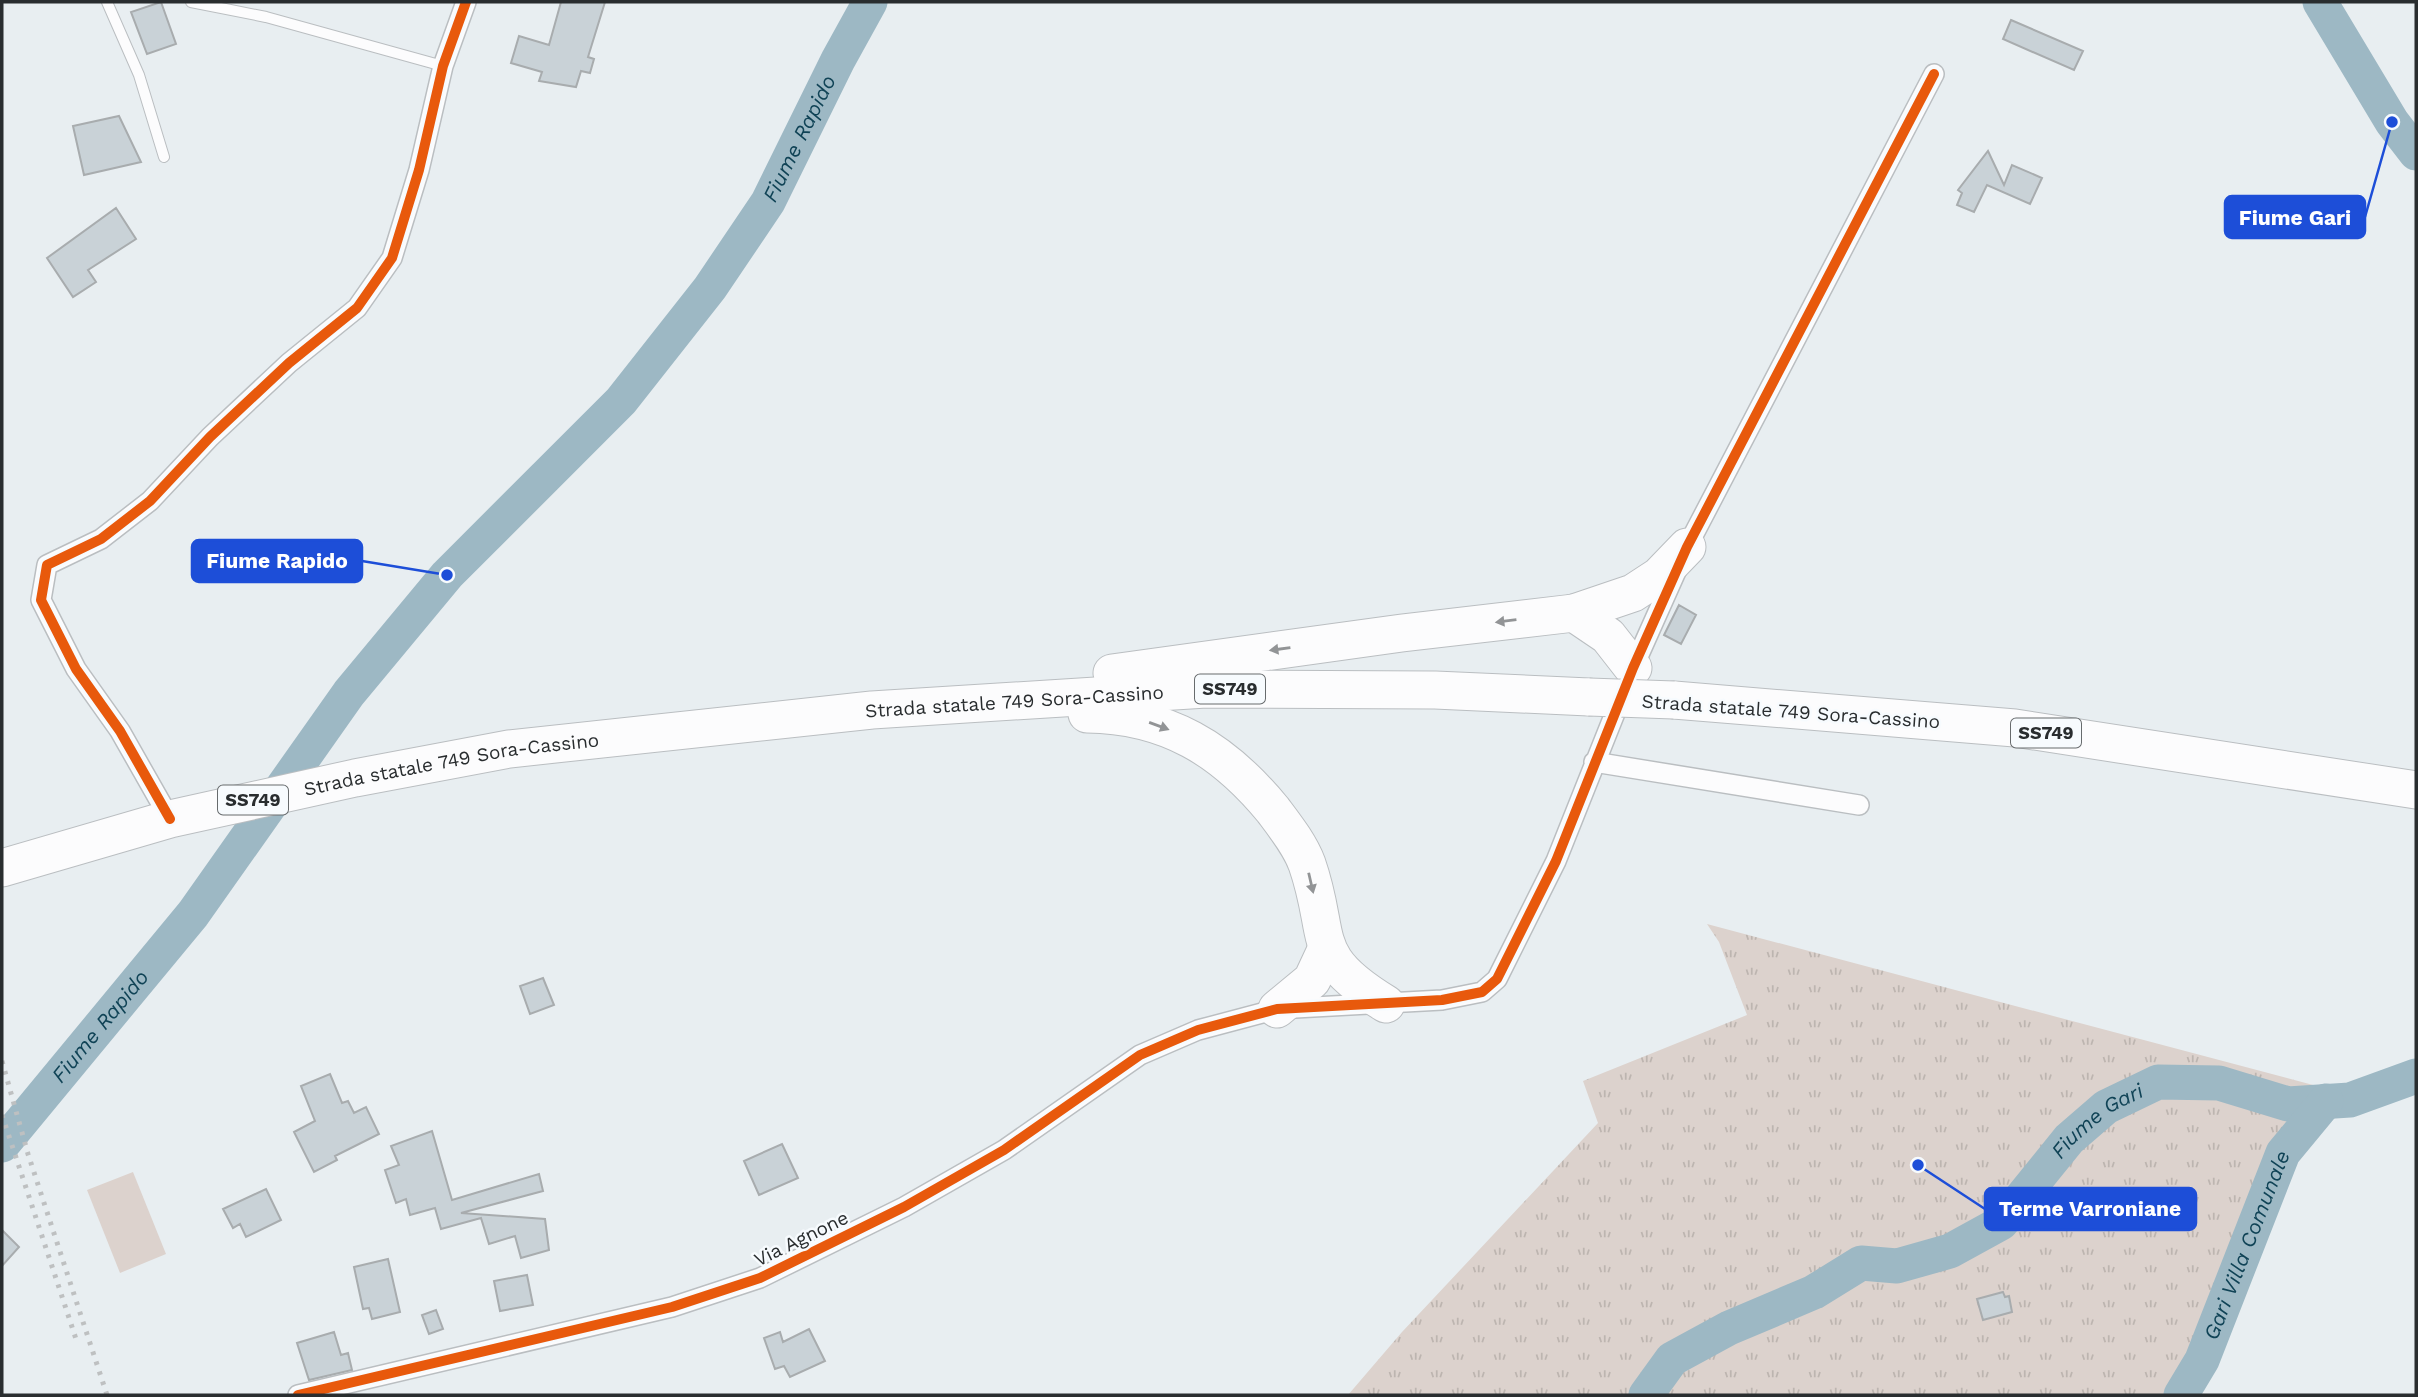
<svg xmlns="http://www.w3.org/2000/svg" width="2418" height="1397" viewBox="0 0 2418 1397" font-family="'Work Sans',sans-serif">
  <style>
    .green { fill: #dcd2cd }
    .park { fill: url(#park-tufts) }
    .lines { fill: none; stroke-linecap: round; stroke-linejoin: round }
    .river { stroke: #9db8c4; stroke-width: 35 }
    .building { fill: #c9d2d7; stroke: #a8acae; stroke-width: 2 }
    .lane-casing { stroke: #babec1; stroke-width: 12 }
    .street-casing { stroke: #babec1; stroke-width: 22 }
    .highway-casing { stroke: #babec1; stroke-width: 39 }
    .lane { stroke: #fcfcfd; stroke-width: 10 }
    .street { stroke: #fcfcfd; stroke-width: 19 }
    .highway { stroke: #fcfcfd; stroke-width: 37 }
    .rail { stroke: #bec0c1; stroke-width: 5; stroke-dasharray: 3.5 7; stroke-linecap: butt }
    .highway-bridge-casing { stroke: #babec1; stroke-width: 39; stroke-linecap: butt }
    .highway-bridge { stroke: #fcfcfd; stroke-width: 37 }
    .cycleway-casing { stroke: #f7fbfe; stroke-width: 15 }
    .cycleway { stroke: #e8590c; stroke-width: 10 }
    .oneway { fill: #929496 }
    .labels { text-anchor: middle; stroke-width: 5; stroke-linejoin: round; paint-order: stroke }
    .shield { fill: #f7fbfe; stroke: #676b6d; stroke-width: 2 }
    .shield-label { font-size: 18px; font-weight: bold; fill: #292d2f }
    .street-label { font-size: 19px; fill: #292d2f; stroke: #f7fbfe }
    .water-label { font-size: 21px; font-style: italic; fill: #104356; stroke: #f7fbfe }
    .leader { fill: none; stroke: #1d4ed8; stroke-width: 2.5 }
    .callout-dot { fill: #1d4ed8; stroke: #f7fbfe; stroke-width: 2.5 }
    .callout { fill: #1d4ed8; stroke: #1d4ed8; stroke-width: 2.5 }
    .callout-label { font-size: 21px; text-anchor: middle; font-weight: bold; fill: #fff }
  </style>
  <defs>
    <pattern id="park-tufts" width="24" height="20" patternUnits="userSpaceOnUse" patternTransform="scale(1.75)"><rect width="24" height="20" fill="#dcd2cd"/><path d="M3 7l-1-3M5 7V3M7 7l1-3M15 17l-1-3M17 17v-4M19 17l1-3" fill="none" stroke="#bdb5b0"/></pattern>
  </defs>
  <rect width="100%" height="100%" fill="#e8eef1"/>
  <path class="green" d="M 133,1172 L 166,1254 L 120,1273 L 87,1190 Z"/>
  <path class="park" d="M 1707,924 L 2328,1089 L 2251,1207 L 2194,1357 L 2169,1395 L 1348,1395 L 1402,1332 L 1598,1123 L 1583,1081 L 1747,1015 L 1719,942 Z"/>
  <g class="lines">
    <g class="river">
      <path d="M 2320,2 L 2392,122 L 2416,153"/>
      <path id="s1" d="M 2,1145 L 193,914 L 349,693 L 447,575 L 621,401 L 710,288 L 768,202 L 838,60 L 870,2"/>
      <path id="s2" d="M 1646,1395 L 1672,1359 L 1729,1328 L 1814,1292 L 1861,1263 L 1897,1266 L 1950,1251 L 2001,1223 L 2069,1139 L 2106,1107 L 2158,1082 L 2219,1083 L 2288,1104 L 2350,1100 L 2416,1076"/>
      <path id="s3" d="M 2181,1395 L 2202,1360 L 2283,1153 L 2326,1101"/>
    </g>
  </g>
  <path class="building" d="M 161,2 L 176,44 L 147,54 L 131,12 Z
    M 561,2 L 605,2 L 588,57 L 594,59 L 590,73 L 581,71 L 576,87 L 539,81 L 542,72 L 511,63 L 519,36 L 549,45 Z
    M 2011,20 L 2083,51 L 2074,70 L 2003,39 Z
    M 119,116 L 141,162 L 84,175 L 73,126 Z
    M 1988,151 L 2004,185 L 2012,165 L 2042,178 L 2030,204 L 1987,185 L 1974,212 L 1957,205 L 1962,193 L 1958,190 Z
    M 116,208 L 136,239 L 88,270 L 96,282 L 73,297 L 47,258 Z
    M 1679,605 L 1696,615 L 1681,644 L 1664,635 Z
    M 543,978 L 554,1005 L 530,1014 L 520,986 Z
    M 330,1074 L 342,1103 L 348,1101 L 354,1113 L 366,1107 L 379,1134 L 335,1156 L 337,1160 L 314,1172 L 294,1132 L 315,1121 L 301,1086 Z
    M 432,1131 L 452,1200 L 539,1174 L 543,1191 L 461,1213 L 545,1219 L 549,1250 L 521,1258 L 515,1236 L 489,1244 L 481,1218 L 441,1229 L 435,1208 L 410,1215 L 406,1199 L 396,1203 L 385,1170 L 399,1165 L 391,1146 Z
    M 782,1144 L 798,1178 L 759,1195 L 744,1161 Z
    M 266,1189 L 281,1220 L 246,1237 L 240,1224 L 233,1228 L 223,1209 Z
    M 2,1230 L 19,1247 L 2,1266 Z
    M 388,1259 L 400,1312 L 372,1319 L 369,1308 L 363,1309 L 354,1267 Z
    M 527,1275 L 533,1305 L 500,1311 L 494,1281 Z
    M 2003,1292 L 2005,1297 L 2009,1296 L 2012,1312 L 1983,1320 L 1977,1299 Z
    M 436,1310 L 443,1329 L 429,1334 L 422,1315 Z
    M 809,1329 L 825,1361 L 790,1377 L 784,1366 L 775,1369 L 764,1338 L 780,1332 L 783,1342 Z
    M 334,1332 L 341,1355 L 348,1353 L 352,1370 L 309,1380 L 297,1343 Z"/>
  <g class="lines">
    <g class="lane-casing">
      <path id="lane" d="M 107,2 L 139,75 L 164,157
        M 191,2 L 266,17 L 443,66"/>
    </g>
    <g class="street-casing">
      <path id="street" d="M 1594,762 L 1859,805
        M 170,819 L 120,731 L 76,669 L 41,600 L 47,565 L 101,539 L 150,501 L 210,437 L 289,363 L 357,308 L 392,258 L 419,170 L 443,66 L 466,2
        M 298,1395 L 672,1307 L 760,1278 L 904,1207 L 1004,1150 L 1140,1055 L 1198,1030 L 1277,1009 L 1442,1000 L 1482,992 L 1497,979 L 1556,861 L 1633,668 L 1687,547 L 1934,74"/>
    </g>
    <g class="highway-casing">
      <g id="highway">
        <path d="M 1574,613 L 1608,636 L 1633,668"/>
        <path d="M 1112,673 L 1402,633 L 1574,613 L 1633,593 L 1659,576 L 1687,547"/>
        <path d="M 1674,700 L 2015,728 L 2416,790"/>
        <path d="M 1087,714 C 1167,715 1223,749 1273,810 C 1285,826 1300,845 1307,864 C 1333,939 1306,955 1386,1004"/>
        <path id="s4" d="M 2,868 L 170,819 L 355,778 L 509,749 L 872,710 L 1206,689 L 1435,690 L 1589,697"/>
        <path d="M 1277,1009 L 1312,980 L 1326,950"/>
      </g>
    </g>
    <use href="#lane" class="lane"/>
    <use href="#street" class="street"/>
    <use href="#highway" class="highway"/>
    <path class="rail" d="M 2,1061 L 28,1154 L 107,1395
      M 2,1115 L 76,1339"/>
    <g class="highway-bridge-casing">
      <path id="highway-bridge" d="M 1589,697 L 1674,700"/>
    </g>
    <use href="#highway-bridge" class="highway-bridge"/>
    <g class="cycleway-casing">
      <path id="cycleway" d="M 170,819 L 120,731 L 76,669 L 41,600 L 47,565 L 101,539 L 150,501 L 210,437 L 289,363 L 357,308 L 392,258 L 419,170 L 443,66 L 466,2
        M 298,1395 L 672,1307 L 760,1278 L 904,1207 L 1004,1150 L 1140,1055 L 1198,1030 L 1277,1009 L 1442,1000 L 1482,992 L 1497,979 L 1556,861 L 1633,668 L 1687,547 L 1934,74"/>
    </g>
    <use href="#cycleway" class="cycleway"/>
  </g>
  <defs><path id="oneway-solid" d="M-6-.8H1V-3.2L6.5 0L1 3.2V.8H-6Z" transform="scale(1.75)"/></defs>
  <g class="oneway">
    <use href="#oneway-solid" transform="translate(1506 621) rotate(173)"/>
    <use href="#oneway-solid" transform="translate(1280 649) rotate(172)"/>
    <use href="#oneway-solid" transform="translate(1159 726) rotate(20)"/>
    <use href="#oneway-solid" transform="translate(1311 883) rotate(77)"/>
  </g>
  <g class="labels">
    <g class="shield">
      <rect x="1195" y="674.5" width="70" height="29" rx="5"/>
      <rect x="2011" y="718.5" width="70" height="29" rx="5"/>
      <rect x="218" y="785.5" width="70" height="29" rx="5"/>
    </g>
    <g class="shield-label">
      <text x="1230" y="695">SS749</text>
      <text x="2046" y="739">SS749</text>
      <text x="253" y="806">SS749</text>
    </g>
    <g class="street-label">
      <text dy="7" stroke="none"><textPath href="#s4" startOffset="1029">Strada statale 749 Sora-Cassino</textPath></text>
      <text transform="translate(1791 711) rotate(4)" y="7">Strada statale 749 Sora-Cassino</text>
      <text dy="7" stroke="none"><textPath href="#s4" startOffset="462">Strada statale 749 Sora-Cassino</textPath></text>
      <text transform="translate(801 1238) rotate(-26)" y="7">Via Agnone</text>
    </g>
    <g class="water-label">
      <text dy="7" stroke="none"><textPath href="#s1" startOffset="1288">Fiume Rapido</textPath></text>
      <text dy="7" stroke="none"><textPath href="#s1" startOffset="154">Fiume Rapido</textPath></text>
      <text dy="7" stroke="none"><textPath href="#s2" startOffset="548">Fiume Gari</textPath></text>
      <text dy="7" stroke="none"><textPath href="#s3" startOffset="164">Gari Villa Comunale</textPath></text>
    </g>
  </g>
  <path class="leader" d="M2392 122L2365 217M447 575L362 561M1918 1165L1985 1209"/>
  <g class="callout-dot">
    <circle cx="2392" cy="122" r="7"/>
    <circle cx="447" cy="575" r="7"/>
    <circle cx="1918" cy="1165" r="7"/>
  </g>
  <g class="callout">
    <rect x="2225" y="196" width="140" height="42" rx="7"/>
    <rect x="192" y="540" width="170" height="42" rx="7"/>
    <rect x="1985" y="1188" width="211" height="42" rx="7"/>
  </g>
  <g class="callout-label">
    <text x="2295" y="225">Fiume Gari</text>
    <text x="277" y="568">Fiume Rapido</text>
    <text x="2090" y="1216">Terme Varroniane</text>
  </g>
  <rect width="2418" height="1397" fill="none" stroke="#292d2f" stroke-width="7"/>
</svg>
